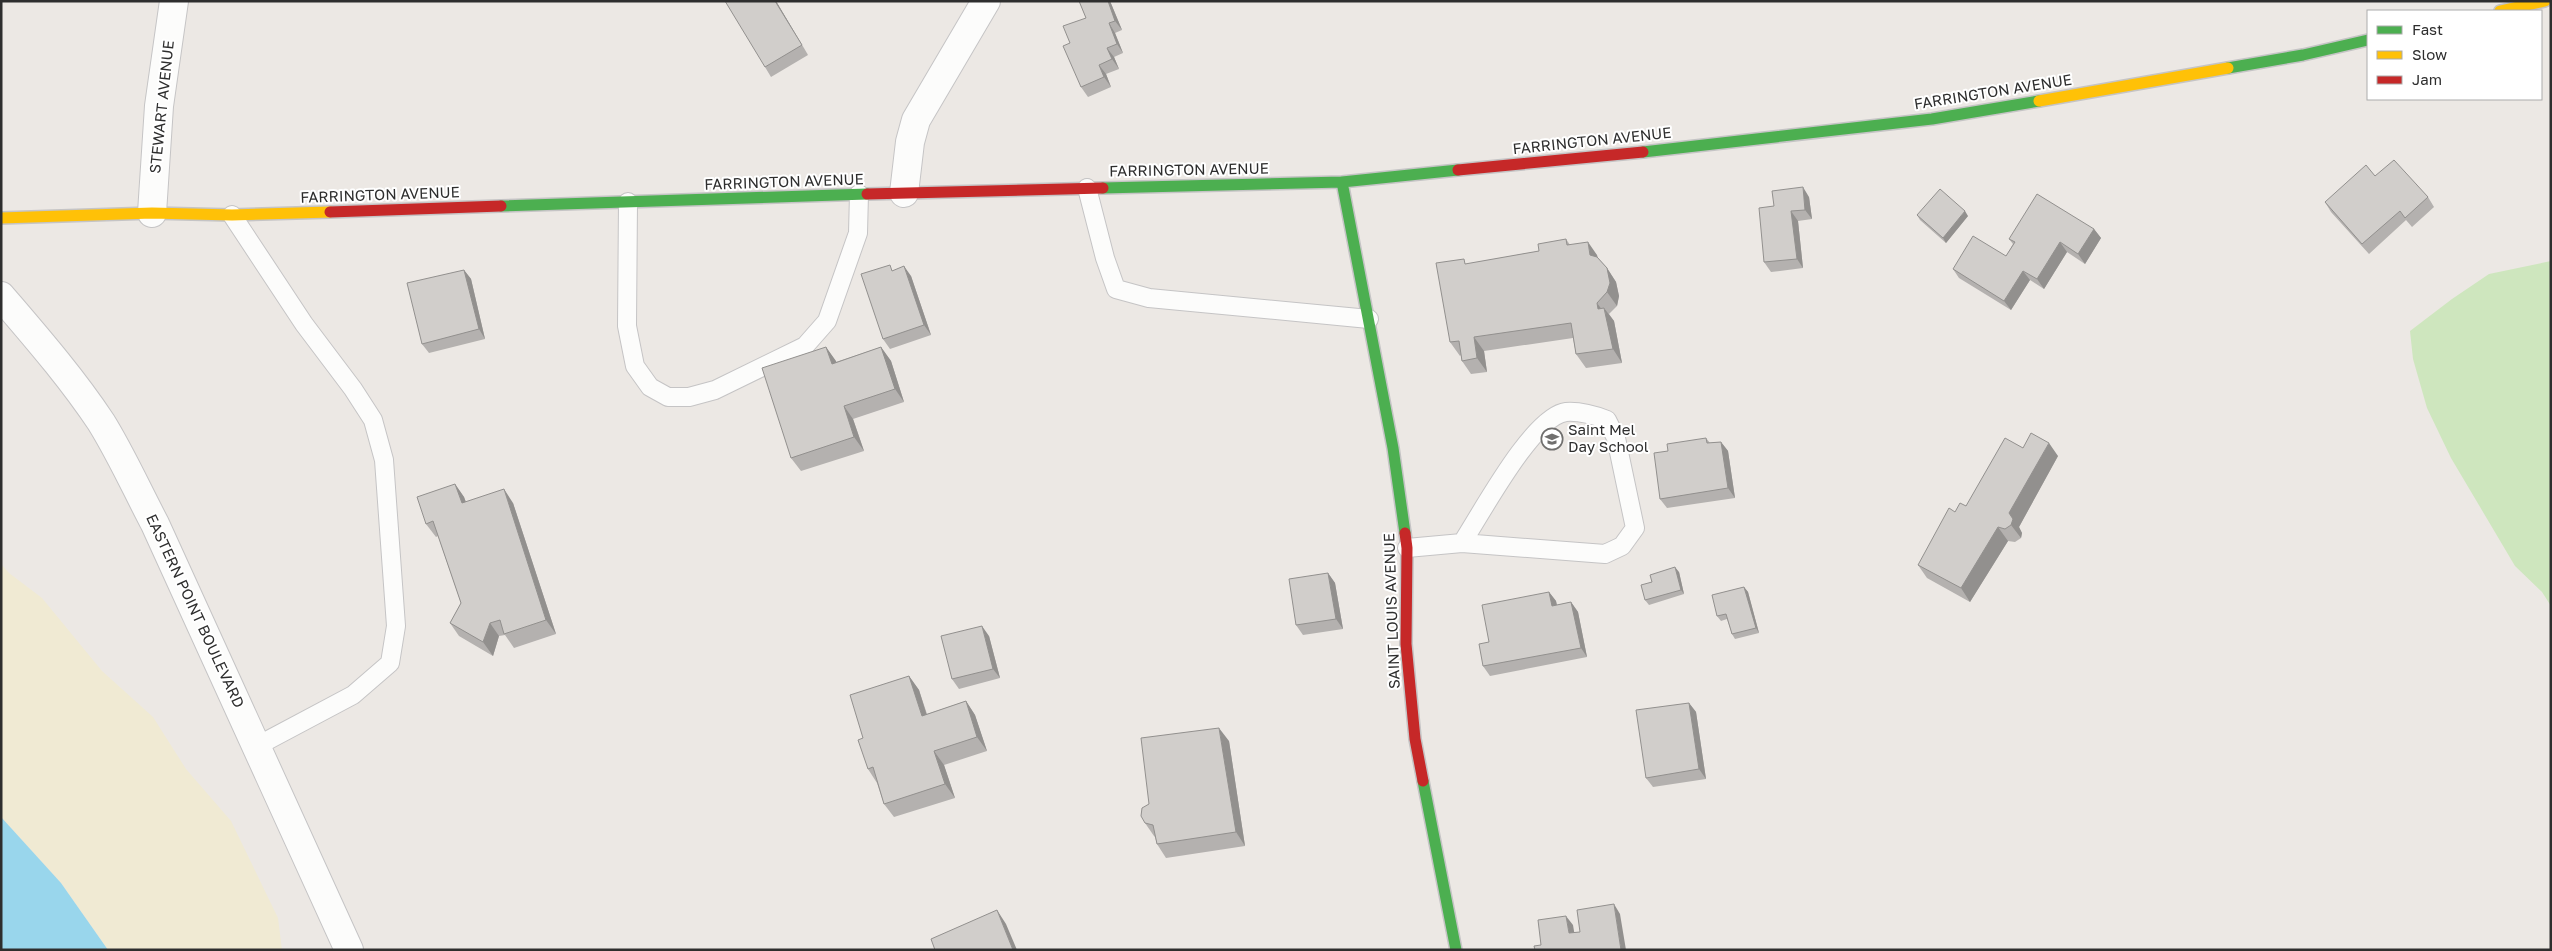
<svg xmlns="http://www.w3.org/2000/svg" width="2552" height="951" viewBox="0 0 2552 951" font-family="'Golos Text',sans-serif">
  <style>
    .green { fill: #cee6be }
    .sand { fill: #f0ead3 }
    .water { fill: #99d6ec }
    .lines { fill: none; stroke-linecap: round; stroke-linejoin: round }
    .lane-casing { stroke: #c5c4c5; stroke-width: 20 }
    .street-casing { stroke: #c5c4c5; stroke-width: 30 }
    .fast-casing { stroke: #c5c4c5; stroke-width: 14 }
    .slow-casing { stroke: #c5c4c5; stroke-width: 14 }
    .jam-casing { stroke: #c5c4c5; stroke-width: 14 }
    .lane { stroke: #fcfcfb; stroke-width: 18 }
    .street { stroke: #fcfcfb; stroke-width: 28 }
    .fast { stroke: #4caf50; stroke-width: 11 }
    .slow { stroke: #ffc107; stroke-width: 11 }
    .jam { stroke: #c62828; stroke-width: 11 }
    .wall { fill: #b4b1af }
    .shaded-wall { fill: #92908e }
    .building { fill: #d1cecb; stroke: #92908e }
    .labels { text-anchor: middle; stroke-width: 4; stroke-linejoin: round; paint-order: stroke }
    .street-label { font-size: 15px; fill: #2e2e2e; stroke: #fff }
    .poi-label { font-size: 15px; fill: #2e2e2e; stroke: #fff; text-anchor: start }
  </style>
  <rect width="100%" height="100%" fill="#ece8e4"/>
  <path class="green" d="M 2551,261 L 2551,606 L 2542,592 L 2515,566 L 2451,458 L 2427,408 L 2413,359 L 2410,331 L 2452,299 L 2489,274 Z"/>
  <path class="sand" d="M 1,564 L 9,573 L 42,598 L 102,671 L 153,717 L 186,769 L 231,821 L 278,918 L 282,950 L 108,950 L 61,883 L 1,817 Z"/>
  <path class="water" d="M 1,817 L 61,883 L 108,950 L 1,950 Z"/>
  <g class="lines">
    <g class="lane-casing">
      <path id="lane" d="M 1087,188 L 1105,258 L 1116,289 L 1149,298 L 1369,319
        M 628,202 L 627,326 L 635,366 L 650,387 L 668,397 L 689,397 L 715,390 L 805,346 L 827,321 L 858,233 L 859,194
        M 232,215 L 304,324 L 353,389 L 373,420 L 384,460 L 396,626 L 390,663 L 353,695 L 257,746
        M 1407,548 L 1462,543 L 1605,554 L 1622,546 L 1635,528 L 1616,438 L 1607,420 C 1594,415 1580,411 1566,412 C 1533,416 1481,514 1462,543"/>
    </g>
    <g class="street-casing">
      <path id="street" d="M 904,193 L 910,142 L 916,120 L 986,1
        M 152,213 L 159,106 L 174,1
        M 1,296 C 36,337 71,377 101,422 C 121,454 137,490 155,524 L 349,950"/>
    </g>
    <g class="fast-casing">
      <path id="fast" d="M 2228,68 L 2303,55 L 2368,40
        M 1643,152 L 1932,119 L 2039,101
        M 1342,182 L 1393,448 L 1405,533
        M 1103,188 L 1342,182 L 1458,170
        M 501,206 L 867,194
        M 1423,781 L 1456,950"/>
    </g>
    <g class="slow-casing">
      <path id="slow" d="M 2500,11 L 2545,1
        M 2039,101 L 2228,68
        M 1,218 L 152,213 L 232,215 L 330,212"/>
    </g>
    <g class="jam-casing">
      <path id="jam" d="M 1458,170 L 1643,152
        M 867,194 L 1103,188
        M 330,212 L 501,206
        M 1405,533 L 1407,548 L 1406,644 L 1415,739 L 1423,781"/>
    </g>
    <use href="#lane" class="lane"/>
    <use href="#street" class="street"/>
    <use href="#fast" class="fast"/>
    <use href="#slow" class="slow"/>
    <use href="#jam" class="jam"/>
  </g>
  <path class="wall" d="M 776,1 L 808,55 L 771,77 L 765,67 Z
    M 1079,1 L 1110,1 L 1122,30 L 1115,33 L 1123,53 L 1114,57 L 1119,69 L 1106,74 L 1111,87 L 1088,97 L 1081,87 L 1070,43 L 1086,18 Z
    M 2375,176 L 2428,197 L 2434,207 L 2412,227 L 2406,220 L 2369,254 L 2331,212 L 2325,202 Z
    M 1809,197 L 1812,219 L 1798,221 L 1803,268 L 1771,272 L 1764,262 L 1774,206 Z
    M 1917,215 L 1968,216 L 1946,243 L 1920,220 Z
    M 2094,229 L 2101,238 L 2085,264 L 2067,252 L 2044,289 L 2030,280 L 2011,310 L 1959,278 L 1953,269 L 2006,256 L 2013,244 L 2009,239 Z
    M 1566,239 L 1570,245 L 1597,255 L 1598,258 L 1607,268 L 1616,282 L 1619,296 L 1617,306 L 1609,314 L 1614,321 L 1622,363 L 1586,368 L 1576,354 L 1573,338 L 1484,351 L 1487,372 L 1471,374 L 1462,361 L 1461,355 L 1460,356 L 1450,342 L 1467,264 L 1539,251 Z
    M 464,270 L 471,279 L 485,339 L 429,353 L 422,344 Z
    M 893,270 L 911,276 L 931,335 L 890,349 L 883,339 Z
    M 826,347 L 836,362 L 881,347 L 891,361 L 904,402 L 853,419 L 864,451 L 801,471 L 791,458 Z
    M 1706,438 L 1710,443 L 1721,442 L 1728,451 L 1735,498 L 1667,508 L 1660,499 L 1668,451 Z
    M 2023,448 L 2058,456 L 2019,527 L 2022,533 L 2021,538 L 2015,542 L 2008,541 L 1970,602 L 1927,578 L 1918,565 L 1955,512 L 1966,506 Z
    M 455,484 L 464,497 L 466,502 L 513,503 L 556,634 L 514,648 L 505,635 L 499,636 L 493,656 L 459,636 L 450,623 L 461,603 L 438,536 L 436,537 L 426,524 Z
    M 1679,572 L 1684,594 L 1649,605 L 1645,600 L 1652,582 Z
    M 1328,573 L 1335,583 L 1343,629 L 1303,635 L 1296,625 Z
    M 1744,587 L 1748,592 L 1759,633 L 1735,639 L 1732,634 L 1727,619 L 1721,621 L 1717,616 Z
    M 1549,592 L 1556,601 L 1557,605 L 1571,602 L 1578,612 L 1587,657 L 1490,676 L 1483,666 L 1489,642 Z
    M 989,636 L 1000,678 L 959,689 L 952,679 Z
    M 909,676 L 919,690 L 927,714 L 966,701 L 975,715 L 987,751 L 944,765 L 955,798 L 894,817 L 884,804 L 877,783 L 868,769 L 863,738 Z
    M 1689,703 L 1696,712 L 1706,779 L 1653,787 L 1646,778 Z
    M 1229,741 L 1245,846 L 1166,858 L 1157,844 L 1155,837 L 1154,836 L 1145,823 L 1149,804 Z"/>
  <path class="shaded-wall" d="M 775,1 L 776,1 L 808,55 L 802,45 Z
    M 1108,1 L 1110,1 L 1122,30 L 1115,21 Z
    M 1109,23 L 1115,33 L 1123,53 L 1117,44 Z
    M 1107,48 L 1114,57 L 1119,69 L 1112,59 Z
    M 1099,65 L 1106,74 L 1111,87 L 1104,77 Z
    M 1803,187 L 1809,197 L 1812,219 L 1805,210 Z
    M 1791,211 L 1798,221 L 1803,268 L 1797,259 Z
    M 1965,211 L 1968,216 L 1946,243 L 1943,238 Z
    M 2094,229 L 2101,238 L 2085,264 L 2078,254 Z
    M 1588,242 L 1597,255 L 1599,268 L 1590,255 Z
    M 2060,242 L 2067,252 L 2044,289 L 2037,279 Z
    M 904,266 L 911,276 L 931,335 L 924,325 Z
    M 1607,268 L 1616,282 L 1619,296 L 1617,306 L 1607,292 Z
    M 464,270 L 471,279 L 485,339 L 479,329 Z
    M 2023,271 L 2030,280 L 2011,310 L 2004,301 Z
    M 1597,303 L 1606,315 L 1604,308 L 1614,321 L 1622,363 L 1613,349 L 1598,309 Z
    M 1474,337 L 1484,351 L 1487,372 L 1477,358 Z
    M 826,347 L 836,361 L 841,378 L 832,364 Z
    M 881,347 L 891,361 L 904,402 L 895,389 Z
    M 844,406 L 853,419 L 864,451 L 854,437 Z
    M 1721,442 L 1728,451 L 1735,498 L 1728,488 Z
    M 2049,443 L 2058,456 L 2019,527 L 2022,533 L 2021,538 L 2011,525 L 2009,513 Z
    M 455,484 L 464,497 L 471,517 L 462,503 Z
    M 504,489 L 513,503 L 556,634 L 546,620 Z
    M 1998,527 L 2008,541 L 1970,602 L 1961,588 Z
    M 1675,567 L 1679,572 L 1684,594 L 1681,590 Z
    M 1328,573 L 1335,583 L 1343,629 L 1336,619 Z
    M 1744,587 L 1748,592 L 1759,633 L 1756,628 Z
    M 1549,592 L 1556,601 L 1559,616 L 1552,606 Z
    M 1571,602 L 1578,612 L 1587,657 L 1581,648 Z
    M 490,623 L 499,636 L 493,656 L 483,642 Z
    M 982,626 L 989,636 L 1000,678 L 993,669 Z
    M 909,676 L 919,690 L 931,729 L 922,716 Z
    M 966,701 L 975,715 L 987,751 L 977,737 Z
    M 1689,703 L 1696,712 L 1706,779 L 1699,769 Z
    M 1219,728 L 1229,741 L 1245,846 L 1236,832 Z
    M 934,751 L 944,765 L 955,798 L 945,784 Z
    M 1614,904 L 1620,914 L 1626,950 L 1621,950 Z
    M 997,910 L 1006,924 L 1017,950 L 1013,950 Z
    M 1566,916 L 1573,925 L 1576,943 L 1569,933 Z"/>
  <path class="building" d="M 725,1 L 775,1 L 802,45 L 765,67 Z
    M 1079,1 L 1108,1 L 1115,21 L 1109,23 L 1117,44 L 1107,48 L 1112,59 L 1099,65 L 1104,77 L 1081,87 L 1063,46 L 1070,43 L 1063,26 L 1086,18 Z
    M 2394,160 L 2428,197 L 2405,218 L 2400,211 L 2362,244 L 2325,202 L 2366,165 L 2375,176 Z
    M 1803,187 L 1805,210 L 1791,211 L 1797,259 L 1764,262 L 1759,208 L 1774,206 L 1772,191 Z
    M 1940,189 L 1965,211 L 1943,238 L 1917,215 Z
    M 2037,194 L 2094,229 L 2078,254 L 2060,242 L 2037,279 L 2023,271 L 2004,301 L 1953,269 L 1973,236 L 2006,256 L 2015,242 L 2009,239 Z
    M 1566,239 L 1567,245 L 1588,242 L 1590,255 L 1597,257 L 1607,268 L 1610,283 L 1607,292 L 1597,303 L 1598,309 L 1604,308 L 1613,349 L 1576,354 L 1571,323 L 1474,337 L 1477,358 L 1462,361 L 1459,341 L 1450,342 L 1436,263 L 1464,259 L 1465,264 L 1539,251 L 1538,244 Z
    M 890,265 L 892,271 L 904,266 L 924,325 L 883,339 L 861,274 Z
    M 464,270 L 479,329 L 422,344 L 407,283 Z
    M 826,347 L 832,364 L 881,347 L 895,389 L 844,406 L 854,437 L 791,458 L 762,368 Z
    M 2031,433 L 2049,443 L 2009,513 L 2013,519 L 2011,525 L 2005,529 L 1998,527 L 1961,588 L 1918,565 L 1949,508 L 1955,512 L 1960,503 L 1966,506 L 2005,438 L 2023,448 Z
    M 1706,438 L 1707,443 L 1721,442 L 1728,488 L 1660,499 L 1654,453 L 1668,451 L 1667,444 Z
    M 455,484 L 462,503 L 504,489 L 546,620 L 504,634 L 500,620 L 490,623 L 483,642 L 450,623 L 461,603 L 433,521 L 426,524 L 417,497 Z
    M 1675,567 L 1681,590 L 1645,600 L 1641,585 L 1652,582 L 1650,575 Z
    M 1328,573 L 1336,619 L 1296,625 L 1289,579 Z
    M 1744,587 L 1756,628 L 1732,634 L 1726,614 L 1717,616 L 1712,595 Z
    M 1549,592 L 1552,606 L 1571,602 L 1581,648 L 1483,666 L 1479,644 L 1489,642 L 1482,605 Z
    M 982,626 L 993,669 L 952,679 L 941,636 Z
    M 909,676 L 922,716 L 966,701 L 977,737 L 934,751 L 945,784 L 884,804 L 873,767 L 868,769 L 858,740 L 863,738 L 850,695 Z
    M 1689,703 L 1699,769 L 1646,778 L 1636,710 Z
    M 1219,728 L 1236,832 L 1157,844 L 1153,825 L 1145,823 L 1141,816 L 1142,808 L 1149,804 L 1141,738 Z
    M 1614,904 L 1621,950 L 1535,950 L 1534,946 L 1541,945 L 1538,920 L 1566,916 L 1569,933 L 1580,932 L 1577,910 Z
    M 997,910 L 1013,950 L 935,950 L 931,939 Z"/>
  <defs>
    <g id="school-ring" transform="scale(1.125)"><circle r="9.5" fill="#fff" stroke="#706f6e" stroke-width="1.5"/><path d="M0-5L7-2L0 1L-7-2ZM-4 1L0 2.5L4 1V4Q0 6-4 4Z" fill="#706f6e"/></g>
  </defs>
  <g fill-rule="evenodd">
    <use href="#school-ring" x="1552" y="439"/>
  </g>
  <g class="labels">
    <g class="street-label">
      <text transform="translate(1993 92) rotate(-9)" y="5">FARRINGTON AVENUE</text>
      <text transform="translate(162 107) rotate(-84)" y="5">STEWART AVENUE</text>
      <text transform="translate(1592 141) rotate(-6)" y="5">FARRINGTON AVENUE</text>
      <text transform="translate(1189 170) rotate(-1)" y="5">FARRINGTON AVENUE</text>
      <text transform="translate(784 182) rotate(-2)" y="5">FARRINGTON AVENUE</text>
      <text transform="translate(380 195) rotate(-2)" y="5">FARRINGTON AVENUE</text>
      <text transform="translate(195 611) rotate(65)" y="5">EASTERN POINT BOULEVARD</text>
      <text transform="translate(1392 611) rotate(-92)" y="5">SAINT LOUIS AVENUE</text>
    </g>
    <g class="poi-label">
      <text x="1568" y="435">Saint Mel<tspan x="1568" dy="17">Day School</tspan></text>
    </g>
  </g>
  <rect width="2552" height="951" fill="none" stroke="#2e2e2e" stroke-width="5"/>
  <rect x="2367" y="10" width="175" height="90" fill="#ffffff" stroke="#ababab"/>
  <rect x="2377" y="26" width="25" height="8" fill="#4caf50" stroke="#ababab"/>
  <text x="2412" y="35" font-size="15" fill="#2e2e2e">Fast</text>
  <rect x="2377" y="51" width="25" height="8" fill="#ffc107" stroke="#ababab"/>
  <text x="2412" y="60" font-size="15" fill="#2e2e2e">Slow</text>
  <rect x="2377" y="76" width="25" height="8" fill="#c62828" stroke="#ababab"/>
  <text x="2412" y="85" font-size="15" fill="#2e2e2e">Jam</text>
</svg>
